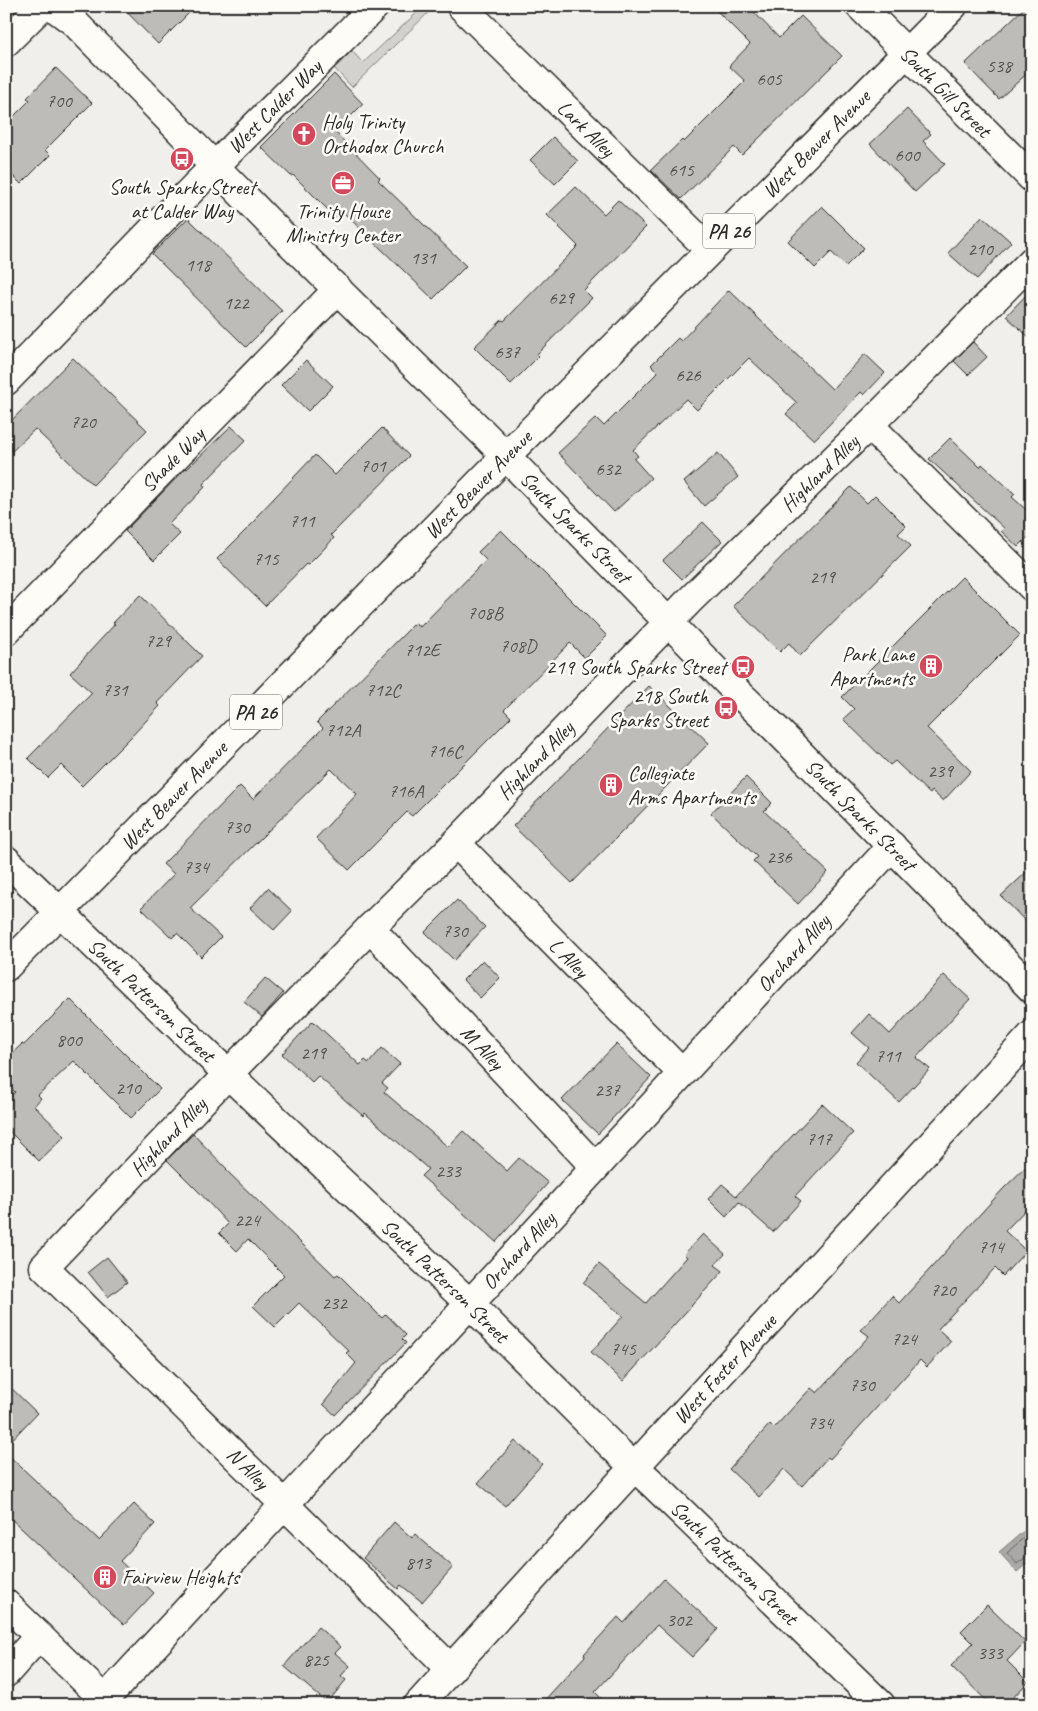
<svg xmlns="http://www.w3.org/2000/svg" width="1038" height="1711" viewBox="0 0 1038 1711" font-family="Caveat,sans-serif">
  <style>
    .green { fill: #d3d2cf; stroke: #7f7e7d }
    .water { fill: #aaa9a7; stroke: #777775 }
    .lines { fill: none; stroke-linecap: round; stroke-linejoin: round }
    .shore { stroke: #5e5d5d; stroke-width: 1 }
    .building { fill: #bdbcb8; stroke: #2b2b2b }
    .minor-casing { stroke: #2b2b2b; stroke-width: 31 }
    .major-casing { stroke: #2b2b2b; stroke-width: 31 }
    .minor { stroke: #fdfcf7; stroke-width: 28 }
    .major { stroke: #fdfcf7; stroke-width: 28 }
    .labels { text-anchor: middle; stroke-width: 5; stroke-linejoin: round; paint-order: stroke }
    .number-label { font-size: 19px; fill: #504f4e }
    .shield { fill: #fdfcf7; stroke: #6a6a68; stroke-width: 1 }
    .shield-label { font-size: 20px; font-weight: bold; fill: #2b2b2b }
    .street-label { font-size: 21px; fill: #2b2b2b; stroke: #fdfcf7 }
    .poi-label { font-size: 21px; fill: #2b2b2b; stroke: #fdfcf7; text-anchor: start }
  </style>
  <rect width="100%" height="100%" fill="#f0efeb"/>
  <filter id="ink" filterUnits="userSpaceOnUse"><feTurbulence type="fractalNoise" baseFrequency=".02" numOctaves="2"/><feDisplacementMap in="SourceGraphic" scale="10" xChannelSelector="R" yChannelSelector="G"/><feConvolveMatrix kernelMatrix="1 2 1 2 8 2 1 2 1" color-interpolation-filters="sRGB"/></filter>
  <g filter="url(#ink)">
    <path class="green" d="M 424,6 L 435,6 L 352,87 L 334,68 L 352,51 L 363,63 Z"/>
    <path class="water" d="M 1032,1524 L 1032,1559 L 1017,1572 L 999,1552 Z"/>
    <g class="lines">
      <path class="shore" d="M 1032,1530 L 1007,1553 L 1017,1564 L 1027,1556 L 1032,1555"/>
    </g>
    <path class="building" d="M 121,6 L 196,6 L 158,44 Z
      M 712,6 L 748,6 L 779,38 L 801,16 L 842,56 L 742,155 L 734,147 L 681,199 L 651,170 L 682,140 L 684,142 L 745,81 L 729,66 L 750,44 Z
      M 1026,6 L 1032,6 L 1032,69 L 999,99 L 965,64 Z
      M 56,68 L 92,103 L 45,150 L 50,155 L 21,184 L 6,169 L 6,124 L 30,100 L 27,98 Z
      M 334,74 L 363,104 L 335,132 L 380,178 L 378,180 L 466,266 L 433,299 L 344,213 L 338,220 L 293,175 L 291,176 L 261,147 Z
      M 907,109 L 931,134 L 923,141 L 945,164 L 915,192 L 870,144 Z
      M 553,137 L 578,161 L 555,184 L 530,160 Z
      M 576,187 L 604,214 L 618,200 L 646,227 L 584,290 L 592,298 L 537,354 L 539,356 L 511,384 L 474,347 L 502,320 L 504,321 L 578,246 L 547,215 Z
      M 822,206 L 864,248 L 846,266 L 831,252 L 815,268 L 788,241 Z
      M 982,216 L 1011,242 L 977,279 L 948,253 Z
      M 188,218 L 282,311 L 246,347 L 152,254 Z
      M 1032,289 L 1032,340 L 1006,316 Z
      M 729,290 L 832,389 L 865,354 L 885,373 L 864,395 L 861,392 L 814,440 L 786,414 L 797,403 L 749,358 L 697,410 L 686,399 L 633,450 L 638,456 L 634,459 L 651,478 L 614,512 L 558,453 L 596,418 L 604,426 L 658,372 L 651,365 L 678,338 L 681,341 Z
      M 973,342 L 987,357 L 968,375 L 954,361 Z
      M 73,358 L 147,430 L 93,485 L 35,429 L 6,457 L 6,426 Z
      M 306,360 L 333,386 L 308,411 L 281,385 Z
      M 231,426 L 246,440 L 203,484 L 205,487 L 169,524 L 180,534 L 154,560 L 125,531 L 186,468 L 187,469 Z
      M 382,428 L 409,456 L 331,535 L 334,538 L 321,552 L 308,565 L 306,564 L 265,606 L 217,559 L 258,518 L 256,517 L 315,455 L 335,475 Z
      M 950,438 L 980,467 L 982,464 L 1015,494 L 1012,497 L 1032,515 L 1032,533 L 1018,547 L 1001,531 L 1004,528 L 929,459 Z
      M 718,453 L 738,477 L 704,506 L 684,482 Z
      M 851,487 L 867,503 L 875,495 L 906,526 L 898,534 L 911,546 L 800,656 L 789,643 L 780,652 L 733,606 Z
      M 703,522 L 722,541 L 682,579 L 663,560 Z
      M 501,530 L 607,636 L 585,658 L 570,643 L 504,710 L 511,717 L 412,816 L 407,812 L 349,870 L 316,838 L 357,794 L 331,769 L 190,908 L 221,937 L 201,957 L 177,933 L 172,938 L 141,908 L 174,874 L 163,864 L 240,786 L 253,799 L 323,728 L 317,722 L 415,623 L 420,627 L 486,560 L 478,552 Z
      M 962,577 L 1020,635 L 927,728 L 971,771 L 943,801 L 932,791 L 930,794 L 895,761 L 890,765 L 843,719 L 854,709 L 842,697 Z
      M 140,595 L 202,656 L 157,703 L 160,706 L 130,738 L 82,786 L 61,765 L 48,778 L 28,758 L 92,693 L 70,673 L 115,624 L 113,623 Z
      M 649,686 L 709,743 L 572,883 L 513,826 Z
      M 746,777 L 772,803 L 764,811 L 828,872 L 798,904 L 753,861 L 757,857 L 711,813 Z
      M 1032,867 L 1032,928 L 1001,896 Z
      M 268,888 L 292,911 L 274,930 L 250,908 Z
      M 457,900 L 485,927 L 454,960 L 425,932 Z
      M 483,960 L 500,978 L 480,998 L 463,980 Z
      M 944,975 L 970,999 L 916,1058 L 930,1069 L 899,1102 L 856,1062 L 869,1048 L 852,1033 L 869,1014 L 890,1034 Z
      M 265,978 L 283,993 L 262,1017 L 244,1002 Z
      M 70,999 L 160,1089 L 131,1118 L 74,1061 L 38,1095 L 41,1098 L 34,1106 L 65,1136 L 39,1161 L 6,1128 L 6,1102 L 15,1092 L 6,1083 L 6,1059 L 22,1044 L 24,1045 Z
      M 313,1021 L 360,1065 L 365,1060 L 369,1063 L 382,1048 L 400,1064 L 382,1083 L 388,1088 L 384,1092 L 448,1147 L 463,1131 L 507,1171 L 519,1158 L 548,1183 L 496,1242 L 421,1176 L 428,1169 L 365,1113 L 363,1116 L 318,1076 L 312,1082 L 282,1054 Z
      M 616,1044 L 651,1077 L 598,1134 L 562,1100 Z
      M 822,1104 L 853,1133 L 795,1196 L 801,1201 L 773,1232 L 739,1202 L 726,1217 L 708,1199 L 722,1184 L 736,1196 Z
      M 193,1134 L 227,1169 L 226,1170 L 335,1276 L 338,1274 L 382,1318 L 386,1314 L 406,1335 L 402,1339 L 406,1343 L 335,1415 L 323,1404 L 356,1363 L 346,1353 L 349,1351 L 299,1303 L 275,1327 L 253,1306 L 284,1275 L 248,1239 L 237,1251 L 219,1233 L 228,1224 L 199,1192 L 167,1160 Z
      M 1032,1161 L 1032,1203 L 1005,1231 L 1026,1251 L 1003,1276 L 995,1268 L 938,1329 L 951,1341 L 927,1367 L 920,1360 L 830,1459 L 828,1457 L 802,1486 L 784,1469 L 759,1497 L 729,1469 L 770,1424 L 774,1428 L 811,1388 L 817,1393 L 869,1336 L 861,1330 L 892,1296 L 899,1303 L 1004,1188 Z
      M 703,1234 L 725,1254 L 715,1265 L 723,1271 L 623,1381 L 591,1352 L 623,1316 L 583,1283 L 599,1264 L 646,1303 L 687,1257 L 684,1254 Z
      M 107,1257 L 127,1282 L 108,1297 L 88,1272 Z
      M 6,1383 L 37,1413 L 6,1446 Z
      M 515,1441 L 542,1464 L 505,1506 L 478,1483 Z
      M 6,1453 L 99,1540 L 134,1504 L 155,1524 L 120,1561 L 154,1593 L 124,1625 L 6,1514 Z
      M 394,1522 L 412,1538 L 415,1534 L 453,1567 L 422,1602 L 401,1585 L 398,1589 L 363,1558 Z
      M 664,1579 L 718,1629 L 692,1657 L 657,1625 L 595,1692 L 608,1705 L 540,1705 L 585,1656 L 584,1654 L 618,1617 L 624,1623 Z
      M 987,1605 L 1025,1642 L 1007,1661 L 1028,1682 L 1006,1705 L 991,1705 L 951,1666 L 973,1643 L 961,1631 Z
      M 318,1627 L 341,1647 L 335,1653 L 350,1666 L 341,1676 L 346,1680 L 327,1703 L 284,1666 Z"/>
    <g class="lines">
      <g class="minor-casing">
        <g id="minor">
          <path id="s1" d="M 52,6 L 74,22 L 268,221 L 486,436 L 727,682 L 775,728 L 1032,989"/>
          <path id="s2" d="M 461,6 L 710,250"/>
          <path id="s3" d="M 860,6 L 1032,178"/>
          <path id="s4" d="M 6,381 L 196,185 L 375,6"/>
          <path d="M 869,425 L 1032,587"/>
          <path id="s5" d="M 6,631 L 338,289"/>
          <path id="s6" d="M 456,843 L 682,1073"/>
          <path id="s7" d="M 6,860 L 228,1074 L 470,1304 L 615,1449 L 654,1485 L 881,1705"/>
          <path id="s8" d="M 370,928 L 595,1167"/>
          <path d="M 6,1604 L 110,1705"/>
          <path id="s9" d="M 451,1669 L 44,1267 L 228,1074 L 370,928 L 456,843 L 689,601 L 869,425 L 1032,261"/>
          <path d="M 6,1673 L 39,1636"/>
          <path id="s10" d="M 105,1699 L 892,846"/>
          <path id="s11" d="M 418,1705 L 616,1487 L 1032,1035"/>
        </g>
      </g>
      <g class="major-casing">
        <g id="major">
          <path d="M 6,42 L 42,6"/>
          <path id="s12" d="M 6,967 L 485,477 L 953,6"/>
        </g>
      </g>
      <use href="#minor" class="minor"/>
      <use href="#major" class="major"/>
    </g>
  </g>
  <defs>
    <g id="church-disc" transform="scale(1.25)"><circle r="9.5" fill="#d1495b" stroke="#fdfcf7"/><path d="M-1.2-6h2.4v3.5h3.3v2.4h-3.3V6h-2.4V-.1h-3.3v-2.4h3.3Z" fill="#fff"/></g>
    <g id="bus-disc" transform="scale(1.25)"><circle r="9.5" fill="#d1495b" stroke="#fdfcf7"/><path d="M-5-6H5V4H4V6H2V4H-2V6H-4V4H-5ZM-3.5-4V0h7V-4ZM-3.5 1.2v1.5H-2V1.2ZM2 1.2v1.5H3.5V1.2Z" fill="#fff"/></g>
    <g id="office-disc" transform="scale(1.25)"><circle r="9.5" fill="#d1495b" stroke="#fdfcf7"/><path d="M-6-3h4V-5.5h4V-3h4V5H-6ZM-1-4.5V-3h2v-1.5ZM-6 0V1H6V0Z" fill="#fff"/></g>
    <g id="building-disc" transform="scale(1.25)"><circle r="9.5" fill="#d1495b" stroke="#fdfcf7"/><path d="M-4-6H4V6H1V3H-1V6H-4ZM-2.5-4.3h1.7v1.8h-1.7ZM.8-4.3h1.7v1.8H.8ZM-2.5-1h1.7V.8h-1.7ZM.8-1h1.7V.8H.8Z" fill="#fff"/></g>
  </defs>
  <g fill-rule="evenodd">
    <use href="#church-disc" x="304" y="134"/>
    <use href="#bus-disc" x="182" y="159"/>
    <use href="#office-disc" x="343" y="183"/>
    <use href="#building-disc" x="931" y="666"/>
    <use href="#bus-disc" x="743" y="667"/>
    <use href="#bus-disc" x="726" y="708"/>
    <use href="#building-disc" x="611" y="785"/>
    <use href="#building-disc" x="105" y="1577"/>
  </g>
  <g class="labels">
    <g class="number-label">
      <text x="999" y="72">538</text>
      <text x="769" y="85">605</text>
      <text x="59" y="107">700</text>
      <text x="907" y="161">600</text>
      <text x="681" y="176">615</text>
      <text x="980" y="255">210</text>
      <text x="423" y="264">131</text>
      <text x="198" y="271">118</text>
      <text x="561" y="304">629</text>
      <text x="236" y="309">122</text>
      <text x="507" y="358">637</text>
      <text x="688" y="381">626</text>
      <text x="83" y="428">720</text>
      <text x="373" y="472">701</text>
      <text x="608" y="475">632</text>
      <text x="302" y="527">711</text>
      <text x="266" y="565">715</text>
      <text x="822" y="583">219</text>
      <text x="485" y="619">708B</text>
      <text x="158" y="647">729</text>
      <text x="518" y="652">708D</text>
      <text x="422" y="656">712E</text>
      <text x="115" y="696">731</text>
      <text x="383" y="696">712C</text>
      <text x="343" y="736">712A</text>
      <text x="445" y="757">716C</text>
      <text x="940" y="777">239</text>
      <text x="406" y="797">716A</text>
      <text x="237" y="833">730</text>
      <text x="779" y="863">236</text>
      <text x="196" y="873">734</text>
      <text x="455" y="937">730</text>
      <text x="69" y="1046">800</text>
      <text x="313" y="1059">219</text>
      <text x="888" y="1062">711</text>
      <text x="128" y="1094">210</text>
      <text x="607" y="1096">237</text>
      <text x="819" y="1145">717</text>
      <text x="448" y="1177">233</text>
      <text x="247" y="1226">224</text>
      <text x="991" y="1253">714</text>
      <text x="943" y="1296">720</text>
      <text x="334" y="1309">232</text>
      <text x="904" y="1345">724</text>
      <text x="623" y="1355">745</text>
      <text x="862" y="1391">730</text>
      <text x="820" y="1429">734</text>
      <text x="418" y="1569">813</text>
      <text x="679" y="1626">302</text>
      <text x="990" y="1659">333</text>
      <text x="316" y="1666">825</text>
    </g>
    <g class="shield">
      <rect x="703" y="213.5" width="52" height="35" rx="4"/>
      <rect x="230" y="694.5" width="52" height="35" rx="4"/>
    </g>
    <g class="shield-label">
      <text x="729" y="238">PA 26</text>
      <text x="256" y="719">PA 26</text>
    </g>
    <g class="street-label">
      <text dy="7" stroke="none"><textPath href="#s3" startOffset="121">South Gill Street</textPath></text>
      <text dy="7" stroke="none"><textPath href="#s4" startOffset="384">West Calder Way</textPath></text>
      <text dy="7" stroke="none"><textPath href="#s2" startOffset="175">Lark Alley</textPath></text>
      <text dy="7" stroke="none"><textPath href="#s12" startOffset="1155">West Beaver Avenue</textPath></text>
      <text dy="7" stroke="none"><textPath href="#s5" startOffset="239">Shade Way</textPath></text>
      <text dy="7" stroke="none"><textPath href="#s9" startOffset="1682">Highland Alley</textPath></text>
      <text dy="7" stroke="none"><textPath href="#s12" startOffset="675">West Beaver Avenue</textPath></text>
      <text dy="7" stroke="none"><textPath href="#s1" startOffset="739">South Sparks Street</textPath></text>
      <text dy="7" stroke="none"><textPath href="#s9" startOffset="1278">Highland Alley</textPath></text>
      <text dy="7" stroke="none"><textPath href="#s12" startOffset="240">West Beaver Avenue</textPath></text>
      <text dy="7" stroke="none"><textPath href="#s1" startOffset="1144">South Sparks Street</textPath></text>
      <text dy="7" stroke="none"><textPath href="#s10" startOffset="1015">Orchard Alley</textPath></text>
      <text dy="7" stroke="none"><textPath href="#s6" startOffset="161">L Alley</textPath></text>
      <text dy="7" stroke="none"><textPath href="#s7" startOffset="202">South Patterson Street</textPath></text>
      <text dy="7" stroke="none"><textPath href="#s8" startOffset="164">M Alley</textPath></text>
      <text dy="7" stroke="none"><textPath href="#s9" startOffset="752">Highland Alley</textPath></text>
      <text dy="7" stroke="none"><textPath href="#s10" startOffset="610">Orchard Alley</textPath></text>
      <text dy="7" stroke="none"><textPath href="#s7" startOffset="608">South Patterson Street</textPath></text>
      <text dy="7" stroke="none"><textPath href="#s11" startOffset="455">West Foster Avenue</textPath></text>
      <text transform="translate(248 1468) rotate(45)" y="7">N Alley</text>
      <text dy="7" stroke="none"><textPath href="#s7" startOffset="1012">South Patterson Street</textPath></text>
    </g>
    <g class="poi-label">
      <text x="322" y="129">Holy Trinity<tspan x="322" dy="24">Orthodox Church</tspan></text>
      <text x="182" y="194" text-anchor="middle">South Sparks Street<tspan x="182" dy="24">at Calder Way</tspan></text>
      <text x="343" y="218" text-anchor="middle">Trinity House<tspan x="343" dy="24">Ministry Center</tspan></text>
      <text x="914" y="661" text-anchor="end">Park Lane<tspan x="914" dy="24">Apartments</tspan></text>
      <text x="726" y="674" text-anchor="end">219 South Sparks Street</text>
      <text x="708" y="703" text-anchor="end">218 South<tspan x="708" dy="24">Sparks Street</tspan></text>
      <text x="628" y="780">Collegiate<tspan x="628" dy="24">Arms Apartments</tspan></text>
      <text x="122" y="1584">Fairview Heights</text>
    </g>
  </g>
  <rect width="1038" height="1711" fill="none" stroke="#fdfcf7" stroke-width="25"/>
  <rect x="12" y="12" width="1013" height="1686" fill="none" stroke="#2b2b2b" stroke-width="2" filter="url(#ink)"/>
</svg>
